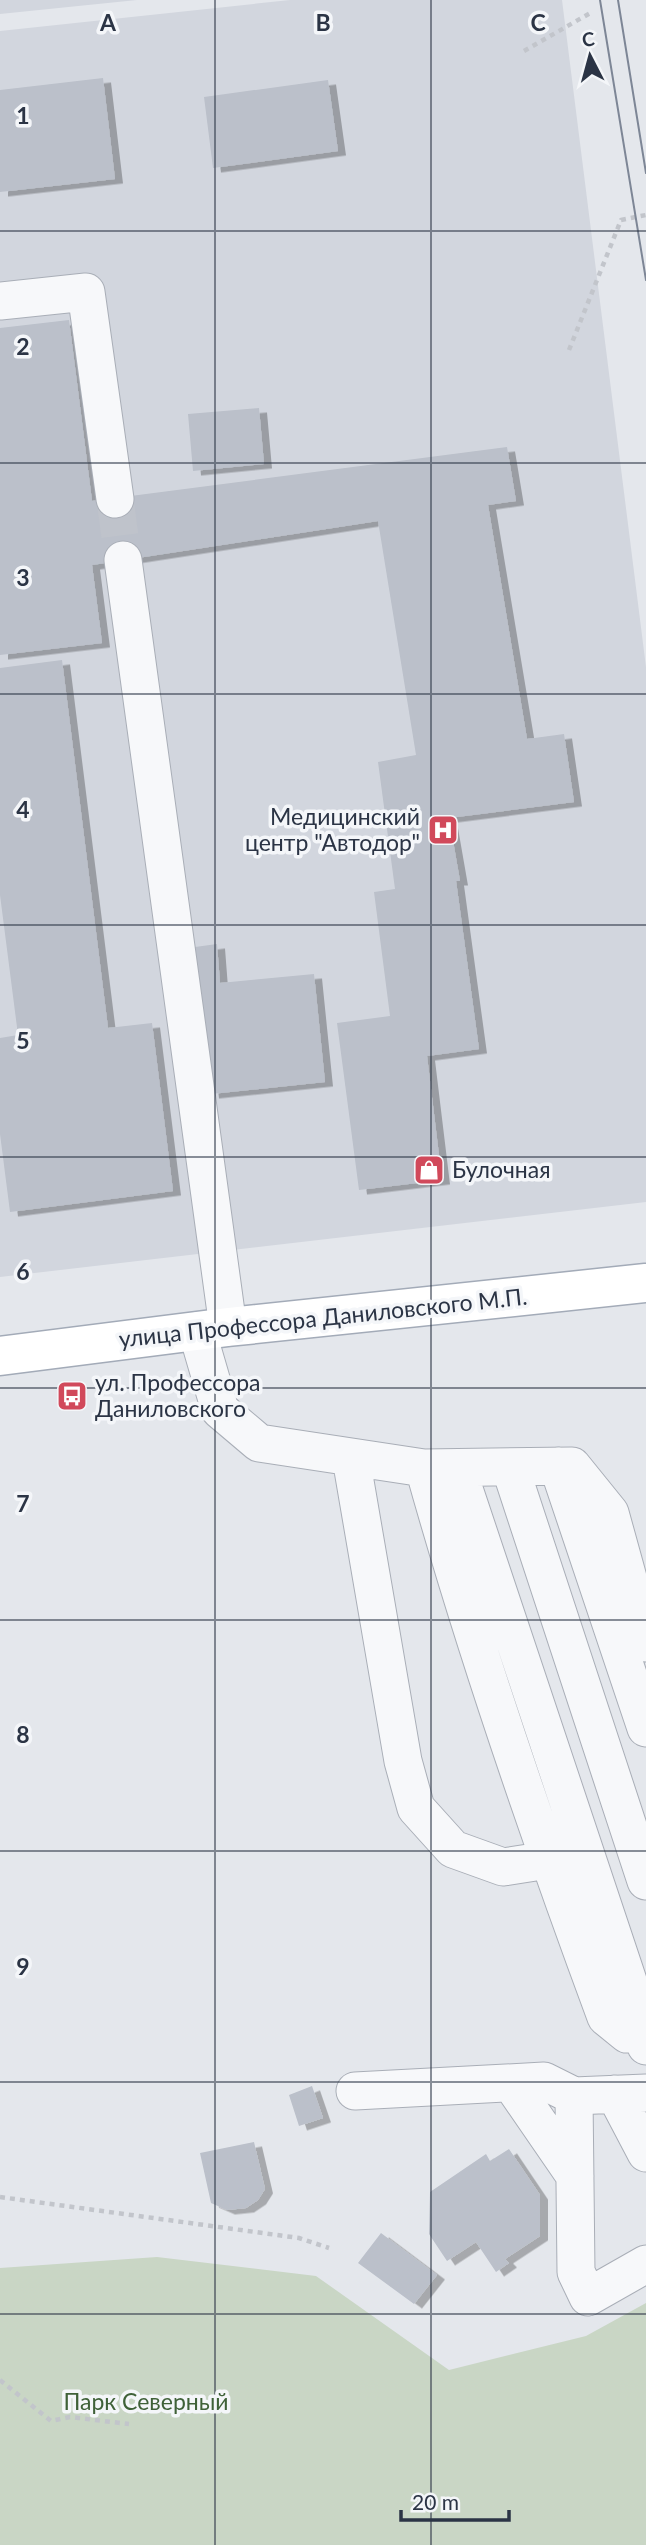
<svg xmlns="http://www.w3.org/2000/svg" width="646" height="2545" viewBox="0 0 646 2545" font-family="Lato,sans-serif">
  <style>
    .built { fill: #d2d6de }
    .green { fill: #c9d6c5 }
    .building { fill: #bbc0ca; filter: url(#shadow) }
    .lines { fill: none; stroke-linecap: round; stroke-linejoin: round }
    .minor-tunnel { stroke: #bfc3cb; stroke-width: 37; stroke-dasharray: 37 18; stroke-linecap: butt }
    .minor-casing { stroke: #a9aeb7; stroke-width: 39 }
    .major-casing { stroke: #a3abb8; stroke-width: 41 }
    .path { stroke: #c2c5cb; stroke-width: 4.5; stroke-dasharray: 5 5; stroke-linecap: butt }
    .minor { stroke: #f7f8fa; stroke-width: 37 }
    .major { stroke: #fff; stroke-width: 38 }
    .tram { stroke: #7d8696; stroke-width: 2 }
    .grid { fill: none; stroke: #2b3445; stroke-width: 2; stroke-opacity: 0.55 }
    .labels { text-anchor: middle; stroke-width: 7; stroke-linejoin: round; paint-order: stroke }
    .poi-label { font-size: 23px; fill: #2b3445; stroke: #f4f6f9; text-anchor: start }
    .street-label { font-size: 23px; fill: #2b3445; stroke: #f4f6f9 }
    .park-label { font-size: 23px; fill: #3f6138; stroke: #f4f6f9 }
    .grid-label { font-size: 23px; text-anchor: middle; font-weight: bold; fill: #2b3445; stroke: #f4f6f9; stroke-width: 7; stroke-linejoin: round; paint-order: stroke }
  </style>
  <defs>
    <filter id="shadow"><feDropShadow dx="8" dy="4.5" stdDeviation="0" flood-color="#0004"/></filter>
  </defs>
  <rect width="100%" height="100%" fill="#e4e7ec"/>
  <path class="built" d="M 0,0 L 137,0 L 0,14 Z
    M 290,0 L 562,0 L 646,667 L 646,1202 L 0,1277 L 0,31 Z"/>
  <path class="green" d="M 157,2257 L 316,2276 L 449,2370 L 586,2336 L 646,2303 L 646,2545 L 0,2545 L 0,2268 Z"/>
  <path class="building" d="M 103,78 L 115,179 L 0,192 L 0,90 Z
    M 328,80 L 338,151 L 213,168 L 204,97 Z
    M 69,320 L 92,501 L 507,447 L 516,501 L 488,505 L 527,739 L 564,734 L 574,802 L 449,818 L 460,881 L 456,881 L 479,1049 L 427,1056 L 442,1180 L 359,1190 L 337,1023 L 390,1016 L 374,892 L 395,889 L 378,762 L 416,755 L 378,521 L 92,565 L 102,643 L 0,655 L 0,328 Z
    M 259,408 L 264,464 L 193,471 L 188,414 Z
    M 62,660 L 108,1028 L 152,1023 L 173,1191 L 10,1212 L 0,1134 L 0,1038 L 18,1035 L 0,895 L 0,668 Z
    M 217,944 L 220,983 L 314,974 L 325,1082 L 211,1094 L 195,947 Z
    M 312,2086 L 323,2118 L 299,2126 L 289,2095 Z
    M 254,2142 L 265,2189 L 258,2200 L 246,2208 L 227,2210 L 211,2203 L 200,2153 Z
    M 509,2149 L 540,2195 L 540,2236 L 505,2259 L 509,2263 L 496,2272 L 476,2242 L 447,2261 L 429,2234 L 430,2192 L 486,2154 L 490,2161 Z
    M 381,2233 L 437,2275 L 414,2304 L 358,2263 Z"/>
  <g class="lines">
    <path class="minor-tunnel" d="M 115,499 L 123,560"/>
    <g class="minor-casing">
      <path id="minor" d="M 0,301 L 86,292 L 115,499
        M 123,560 L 228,1327
        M 197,1331 L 220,1410 L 259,1443 L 424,1468 L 572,1466 L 610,1513 L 646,1643
        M 351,1458 L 403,1761 L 416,1808 L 453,1849 L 503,1867 L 548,1860
        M 558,1466 L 646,1728
        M 510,1467 L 646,1881
        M 424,1468 C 476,1654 539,1836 606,2017 L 627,2034 L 646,2028
        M 457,1468 L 644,2029 L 646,2046
        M 511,2083 L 575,2176
        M 355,2091 L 544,2081 L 574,2096
        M 646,2093 L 574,2096 L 576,2272 L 588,2297 L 646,2264
        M 615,2094 L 646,2153"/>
    </g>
    <g class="major-casing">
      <path id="major" d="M 0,1356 L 228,1327 L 646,1283"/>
    </g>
    <path class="path" d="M 524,51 L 592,12
      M 569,350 L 621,220 L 646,215
      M 0,2197 L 299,2238 L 329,2248
      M 0,2380 L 51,2421 L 70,2417 L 129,2424"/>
    <use href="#minor" class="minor"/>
    <use href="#major" class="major"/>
    <path class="tram" d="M 600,0 L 646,280
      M 618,0 L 646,173"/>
  </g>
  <path class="grid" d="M 215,0 L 215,2545M 431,0 L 431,2545M 0,231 L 646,231M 0,463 L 646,463M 0,694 L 646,694M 0,925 L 646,925M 0,1157 L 646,1157M 0,1388 L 646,1388M 0,1620 L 646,1620M 0,1851 L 646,1851M 0,2082 L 646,2082M 0,2314 L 646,2314"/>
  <defs>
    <g id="hospital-square" transform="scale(1.575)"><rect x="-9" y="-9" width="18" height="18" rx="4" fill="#d1495b" stroke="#f4f6f9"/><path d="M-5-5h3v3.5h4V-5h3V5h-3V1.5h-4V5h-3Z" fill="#fff"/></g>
    <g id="shop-square" transform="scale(1.575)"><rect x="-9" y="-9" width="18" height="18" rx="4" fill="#d1495b" stroke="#f4f6f9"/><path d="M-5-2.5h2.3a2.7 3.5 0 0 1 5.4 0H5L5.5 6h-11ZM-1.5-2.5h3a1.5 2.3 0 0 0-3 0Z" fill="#fff"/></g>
    <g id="bus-square" transform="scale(1.575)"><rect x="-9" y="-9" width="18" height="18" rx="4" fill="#d1495b" stroke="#f4f6f9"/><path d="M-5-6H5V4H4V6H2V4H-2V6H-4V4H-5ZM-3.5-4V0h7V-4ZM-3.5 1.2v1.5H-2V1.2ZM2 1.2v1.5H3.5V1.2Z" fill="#fff"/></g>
  </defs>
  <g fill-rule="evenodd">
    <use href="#hospital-square" x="443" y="830"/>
    <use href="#shop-square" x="429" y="1170"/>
    <use href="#bus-square" x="72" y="1396"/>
  </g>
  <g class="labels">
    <g class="poi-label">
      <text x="420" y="825" text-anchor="end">Медицинский<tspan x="420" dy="26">центр "Автодор"</tspan></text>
      <text x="452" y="1178">Булочная</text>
      <text x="95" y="1391">ул. Профессора<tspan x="95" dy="26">Даниловского</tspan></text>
    </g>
    <g class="street-label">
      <text transform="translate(323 1318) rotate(-6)" y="8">улица Профессора Даниловского М.П.</text>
    </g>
    <g class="park-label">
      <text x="146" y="2410">Парк Северный</text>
    </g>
  </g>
  <g class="grid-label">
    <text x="108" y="31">A</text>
    <text x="323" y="31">B</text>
    <text x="538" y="31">C</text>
    <text x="23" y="124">1</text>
    <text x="23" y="355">2</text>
    <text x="23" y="586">3</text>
    <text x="23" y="818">4</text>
    <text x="23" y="1049">5</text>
    <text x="23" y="1280">6</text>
    <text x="23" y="1512">7</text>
    <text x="23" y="1743">8</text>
    <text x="23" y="1975">9</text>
  </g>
  <g transform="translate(590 56) rotate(354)" stroke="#f4f6f9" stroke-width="5" paint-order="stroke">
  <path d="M0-5L12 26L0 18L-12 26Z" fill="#2b3445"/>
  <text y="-10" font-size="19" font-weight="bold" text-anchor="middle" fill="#2b3445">С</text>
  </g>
  <path d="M401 2510v10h108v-10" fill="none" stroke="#2b3445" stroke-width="3.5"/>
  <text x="412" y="2510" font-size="21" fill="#2b3445" stroke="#f4f6f9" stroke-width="5" paint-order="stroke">20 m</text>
</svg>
